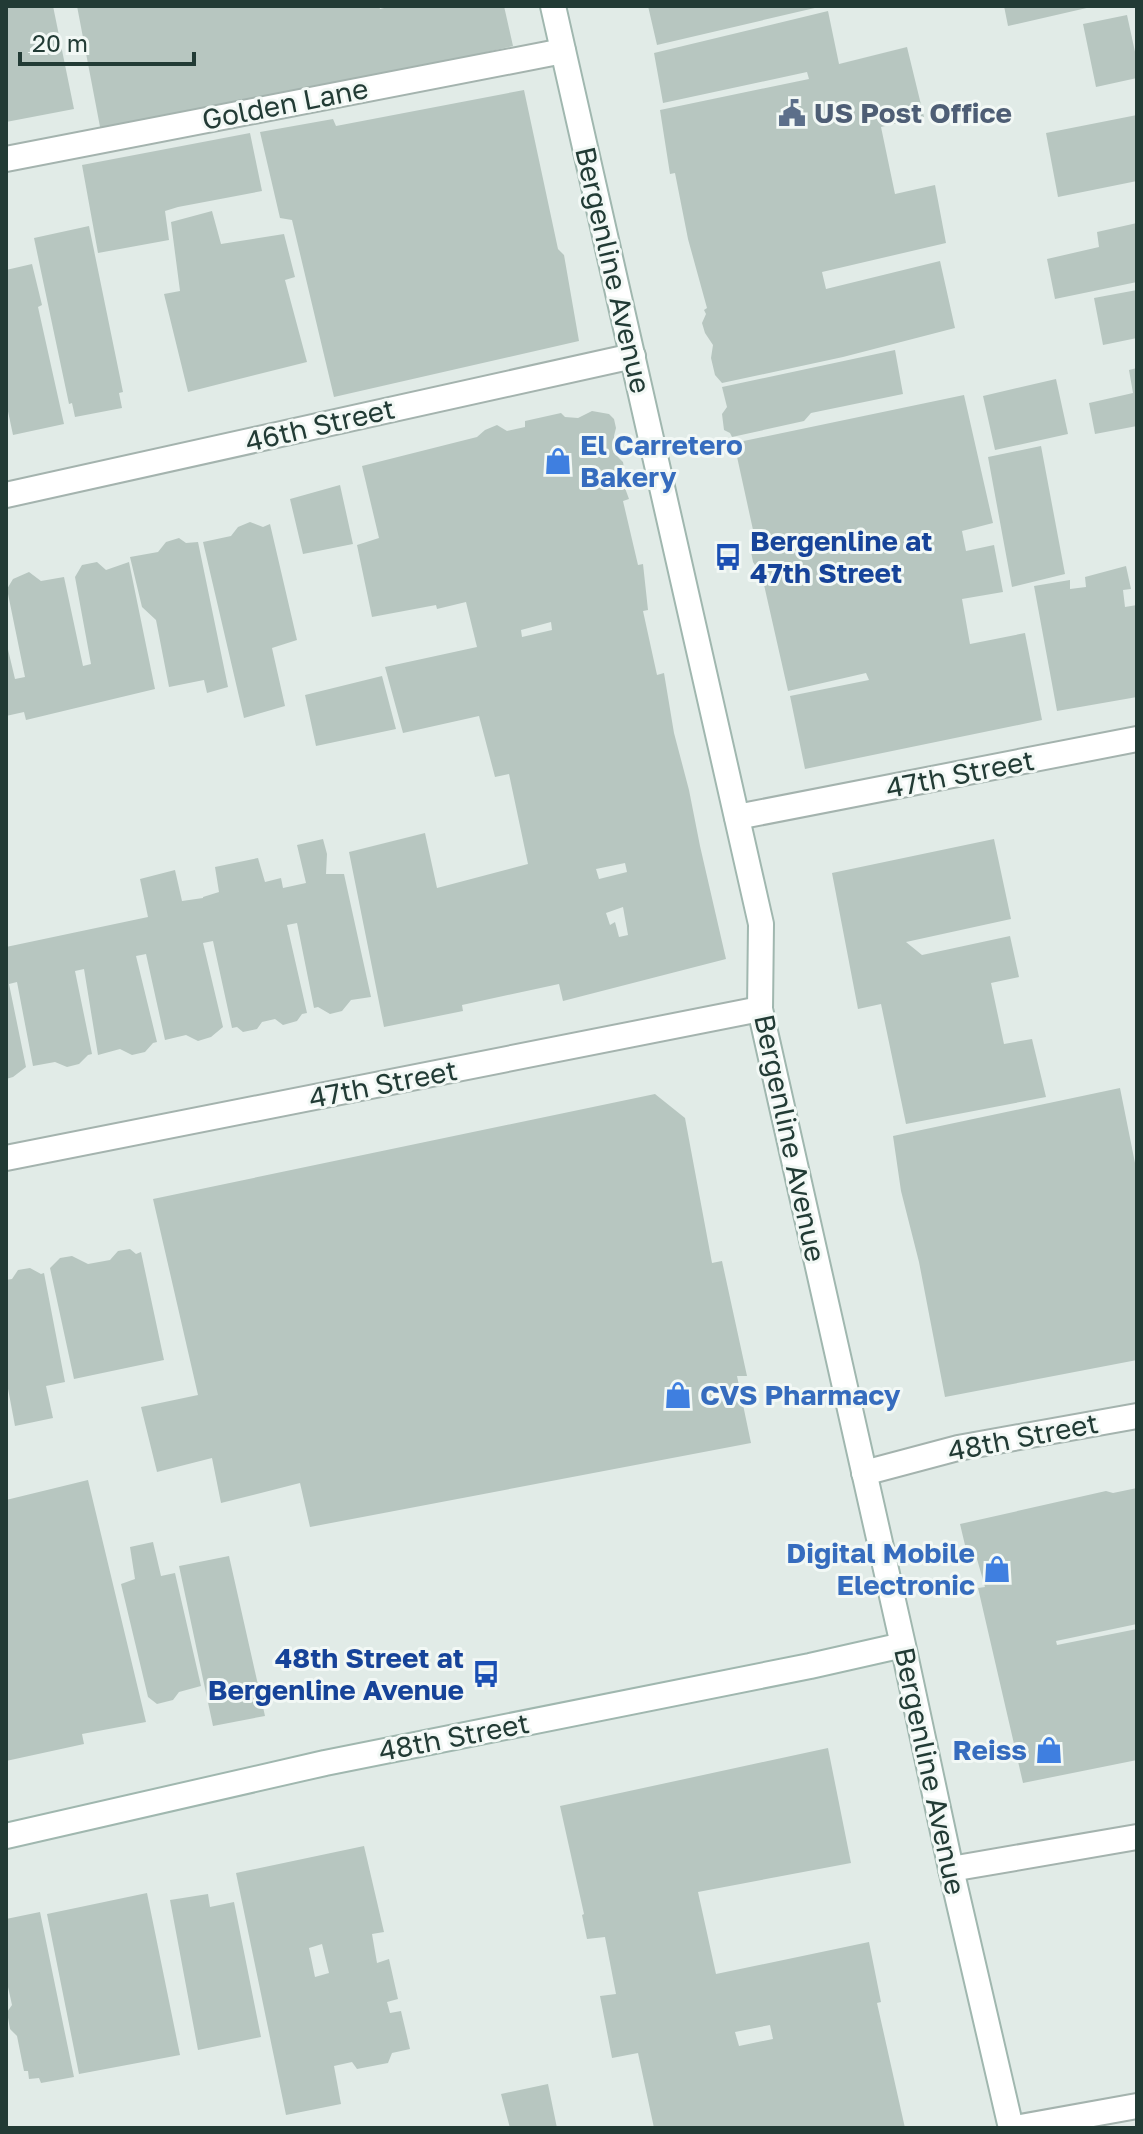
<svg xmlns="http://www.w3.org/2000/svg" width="1143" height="2134" viewBox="0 0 1143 2134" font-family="'Golos Text',sans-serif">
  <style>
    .building { fill: #b7c6c0; fill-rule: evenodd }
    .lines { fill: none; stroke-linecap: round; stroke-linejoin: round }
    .lane-casing { stroke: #a4b3ae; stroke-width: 28 }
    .street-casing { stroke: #a4b3ae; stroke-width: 28 }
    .secondary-casing { stroke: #a0b7af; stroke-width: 28 }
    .lane { stroke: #fff; stroke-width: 24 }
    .street { stroke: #fff; stroke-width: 24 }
    .secondary { stroke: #fff; stroke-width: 24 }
    .labels { text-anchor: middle; stroke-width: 6; stroke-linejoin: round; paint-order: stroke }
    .street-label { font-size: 28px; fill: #223b35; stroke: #f2f8f5 }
    .service-label { font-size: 28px; font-weight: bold; fill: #4e5e75; stroke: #f2f8f5; text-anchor: start }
    .shop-label { font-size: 28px; font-weight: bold; fill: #366cbe; stroke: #f2f8f5; text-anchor: start }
    .transit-label { font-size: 28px; font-weight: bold; fill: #164399; stroke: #f2f8f5; text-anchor: start }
  </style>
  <rect width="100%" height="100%" fill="#e1ebe7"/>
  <path class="building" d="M 6,6 L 53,6 L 74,109 L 6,122 Z
    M 77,6 L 379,6 L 380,9 L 392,6 L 504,6 L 513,46 L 328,88 L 101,132 Z
    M 648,6 L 819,6 L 819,7 L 657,45 Z
    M 1004,6 L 1091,6 L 1091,7 L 1008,26 Z
    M 828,11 L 839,64 L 907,47 L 924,117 L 881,127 L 895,194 L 935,185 L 946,243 L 822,272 L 826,289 L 940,261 L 955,328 L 843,357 L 722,383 L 715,375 L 711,358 L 713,345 L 705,333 L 702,323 L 706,314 L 704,310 L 707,308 L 688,239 L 675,173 L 670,174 L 660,110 L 809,79 L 807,72 L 663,103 L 654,53 Z
    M 1127,15 L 1137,61 L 1137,78 L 1096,87 L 1083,24 Z
    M 524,90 L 558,249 L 564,255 L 579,341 L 334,397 L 292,220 L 280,218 L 260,132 L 333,119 L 336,126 Z
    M 1137,115 L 1137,181 L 1058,197 L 1046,133 Z
    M 250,133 L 262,191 L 178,207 L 165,211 L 169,240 L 98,253 L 82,165 Z
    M 212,211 L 221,244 L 284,234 L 295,277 L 285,280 L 307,362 L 188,392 L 164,294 L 180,291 L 171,222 Z
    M 1137,223 L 1137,282 L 1055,299 L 1047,259 L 1099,247 L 1097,232 Z
    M 89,226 L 123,392 L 119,393 L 122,408 L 75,417 L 72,403 L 69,404 L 34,238 Z
    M 32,264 L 42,305 L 38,307 L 64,424 L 13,435 L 6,402 L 6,270 Z
    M 1137,290 L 1137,338 L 1103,345 L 1094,298 Z
    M 895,350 L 903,394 L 811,413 L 804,421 L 732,437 L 730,433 L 724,430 L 722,414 L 727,407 L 722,387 Z
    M 1137,368 L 1137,426 L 1095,434 L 1089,403 L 1133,393 L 1129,370 Z
    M 1056,379 L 1068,434 L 995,450 L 983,396 Z
    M 964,395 L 993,523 L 962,531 L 966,551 L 994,545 L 1003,592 L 962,599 L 970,644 L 1025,633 L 1042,720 L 805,769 L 790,696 L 869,680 L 866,673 L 788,691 L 762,576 L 753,562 L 750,547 L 755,539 L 734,443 Z
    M 592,411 L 609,414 L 614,419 L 616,428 L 614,436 L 618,457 L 623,462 L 626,480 L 625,488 L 629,499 L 623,501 L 638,565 L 643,564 L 648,610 L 643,611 L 657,675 L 664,673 L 674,733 L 689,790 L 700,846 L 726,959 L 563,1001 L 559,984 L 462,1005 L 463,1011 L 384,1027 L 349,852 L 425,833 L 437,888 L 528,864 L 509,774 L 495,777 L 479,716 L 403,733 L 385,667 L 477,647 L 466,602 L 437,609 L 436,605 L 372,617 L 357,545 L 379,538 L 362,466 L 477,437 L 485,430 L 497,425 L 507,431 L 525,427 L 525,421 L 561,413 L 565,417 L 578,418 ZM 551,622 L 552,630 L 522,637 L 521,630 ZM 625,863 L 627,872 L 599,879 L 596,869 ZM 623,907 L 628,935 L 619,937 L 615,922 L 610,925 L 606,913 Z
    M 1041,446 L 1065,574 L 1012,587 L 988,457 Z
    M 340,485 L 353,544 L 303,554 L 290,499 Z
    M 250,522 L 263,527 L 270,524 L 297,640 L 272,648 L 285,706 L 244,718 L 203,542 L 231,536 L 238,527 Z
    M 179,538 L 186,543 L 198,542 L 228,687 L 207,693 L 204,680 L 169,687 L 156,620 L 142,607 L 130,557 L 158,552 L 166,542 Z
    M 97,562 L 106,570 L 129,562 L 155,689 L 26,720 L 24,712 L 6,716 L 6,641 L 15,679 L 25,677 L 7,589 L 13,579 L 29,572 L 41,581 L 64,577 L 83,666 L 91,664 L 75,577 L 82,565 Z
    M 1126,566 L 1131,589 L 1123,590 L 1125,607 L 1137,605 L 1137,697 L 1057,711 L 1034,586 L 1070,580 L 1070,589 L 1086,587 L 1085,577 Z
    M 382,676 L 396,729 L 316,746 L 305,695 Z
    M 323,839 L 327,854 L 326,874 L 344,874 L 371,997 L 351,1000 L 342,1011 L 330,1014 L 318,1007 L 314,1008 L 297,923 L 287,925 L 307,1013 L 302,1014 L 297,1021 L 283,1025 L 275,1019 L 262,1022 L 257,1029 L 243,1032 L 237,1027 L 232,1028 L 213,941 L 203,943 L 223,1027 L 211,1037 L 198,1041 L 186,1035 L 165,1040 L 146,954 L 136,956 L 157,1042 L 153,1043 L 145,1052 L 132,1055 L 120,1049 L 98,1055 L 84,969 L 75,971 L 92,1054 L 88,1055 L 79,1064 L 67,1067 L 55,1062 L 33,1066 L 17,982 L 9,984 L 26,1067 L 13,1077 L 6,1079 L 6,947 L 148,917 L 140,879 L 175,870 L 182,901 L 203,898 L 203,897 L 219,892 L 215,867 L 258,858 L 265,882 L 281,878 L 283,888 L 306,883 L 297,845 Z
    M 994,839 L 1011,919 L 906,942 L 922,955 L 1010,936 L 1019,977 L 991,983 L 1004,1044 L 1032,1039 L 1046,1097 L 906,1124 L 881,1004 L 858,1009 L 832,873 Z
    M 1120,1088 L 1137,1173 L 1137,1360 L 945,1397 L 919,1262 L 901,1191 L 893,1136 Z
    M 655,1094 L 685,1118 L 712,1263 L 722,1261 L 747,1376 L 737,1376 L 751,1443 L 310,1527 L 300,1483 L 221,1503 L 212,1458 L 157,1472 L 141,1407 L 198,1395 L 153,1199 Z
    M 130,1249 L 136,1254 L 141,1252 L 164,1360 L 74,1379 L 50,1268 L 60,1258 L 72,1256 L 88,1264 L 110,1260 L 118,1251 Z
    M 30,1268 L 41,1274 L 44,1273 L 65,1382 L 46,1386 L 53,1418 L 15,1426 L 6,1378 L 6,1280 L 12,1279 L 18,1270 Z
    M 88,1480 L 146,1722 L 82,1734 L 84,1744 L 6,1761 L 6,1500 Z
    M 1137,1488 L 1137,1624 L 1056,1641 L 1057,1645 L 1137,1629 L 1137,1760 L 1023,1783 L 978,1588 L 985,1587 L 977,1559 L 969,1562 L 960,1524 L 1106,1491 L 1113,1493 Z
    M 153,1542 L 161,1576 L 175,1573 L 201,1686 L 179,1692 L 173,1700 L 157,1704 L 148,1697 L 121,1584 L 135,1579 L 130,1547 Z
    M 229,1556 L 265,1716 L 213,1726 L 179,1566 Z
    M 828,1748 L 851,1863 L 698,1892 L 716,1974 L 869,1942 L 881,2002 L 877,2003 L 905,2128 L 654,2128 L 638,2053 L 612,2058 L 600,1996 L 616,1994 L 605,1937 L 587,1939 L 582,1915 L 584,1914 L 560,1806 ZM 770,2025 L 773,2039 L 739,2046 L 735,2032 Z
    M 364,1846 L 384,1932 L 372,1934 L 377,1963 L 389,1959 L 398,1999 L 387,2002 L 390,2013 L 401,2011 L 410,2049 L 392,2053 L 388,2063 L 357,2069 L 352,2062 L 334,2066 L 341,2104 L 286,2115 L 236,1873 ZM 322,1944 L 329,1973 L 315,1977 L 309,1948 Z
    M 147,1893 L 180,2055 L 79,2074 L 47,1914 Z
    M 208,1894 L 210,1907 L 234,1902 L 261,2037 L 198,2050 L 170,1900 Z
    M 40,1912 L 74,2077 L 41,2083 L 39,2078 L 29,2079 L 28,2071 L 24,2071 L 17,2036 L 10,2029 L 7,2012 L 12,2005 L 6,1978 L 6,1919 Z
    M 548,2084 L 557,2128 L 510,2128 L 501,2094 Z"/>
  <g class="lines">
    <g class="lane-casing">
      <path id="lane" d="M 6,159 L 563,51
        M 951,1869 L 1137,1837"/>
    </g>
    <g class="street-casing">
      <path id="street" d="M 6,495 L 633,356
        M 737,817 L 1137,739
        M 6,1158 L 760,1009
        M 864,1473 L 958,1448 L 1137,1416
        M 1015,2128 L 1137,2106"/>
    </g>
    <g class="secondary-casing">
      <path id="secondary" d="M 553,6 L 761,924 L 760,1009 L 903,1645 L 951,1869 L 1011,2128
        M 6,1836 L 325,1763 L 810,1666 L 903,1645"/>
    </g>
    <use href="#lane" class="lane"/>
    <use href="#street" class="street"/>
    <use href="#secondary" class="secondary"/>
  </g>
  <defs>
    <g id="civic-bare" transform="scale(2.16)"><path d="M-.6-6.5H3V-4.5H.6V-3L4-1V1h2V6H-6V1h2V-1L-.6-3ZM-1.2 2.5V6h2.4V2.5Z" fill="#5c6f8a" stroke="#f2f8f5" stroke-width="2.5" paint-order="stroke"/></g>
    <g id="shop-bare" transform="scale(2.16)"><path d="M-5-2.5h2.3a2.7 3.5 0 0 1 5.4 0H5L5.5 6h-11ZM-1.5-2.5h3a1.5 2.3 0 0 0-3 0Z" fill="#3f7fe0" stroke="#f2f8f5" stroke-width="2.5" paint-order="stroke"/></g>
    <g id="bus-bare" transform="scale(2.16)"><path d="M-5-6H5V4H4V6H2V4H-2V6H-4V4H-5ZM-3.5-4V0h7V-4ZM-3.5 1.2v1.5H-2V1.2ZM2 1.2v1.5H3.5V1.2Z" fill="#1a4fb4" stroke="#f2f8f5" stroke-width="2.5" paint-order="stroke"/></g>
  </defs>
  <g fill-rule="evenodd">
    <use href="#civic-bare" x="792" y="113"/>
    <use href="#shop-bare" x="558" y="461"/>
    <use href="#bus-bare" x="728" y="557"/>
    <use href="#shop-bare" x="678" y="1395"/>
    <use href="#shop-bare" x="997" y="1569"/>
    <use href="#bus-bare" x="486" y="1674"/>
    <use href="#shop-bare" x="1049" y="1750"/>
  </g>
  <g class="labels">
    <g class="street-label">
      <text transform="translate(285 104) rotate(-11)" y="10">Golden Lane</text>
      <text transform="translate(613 270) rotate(77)" y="10">Bergenline Avenue</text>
      <text transform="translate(320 425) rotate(-13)" y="10">46th Street</text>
      <text transform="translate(960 774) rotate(-11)" y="10">47th Street</text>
      <text transform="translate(383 1084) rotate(-11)" y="10">47th Street</text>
      <text transform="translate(790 1138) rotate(78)" y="10">Bergenline Avenue</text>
      <text transform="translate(1023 1437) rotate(-11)" y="10">48th Street</text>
      <text transform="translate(454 1737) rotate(-11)" y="10">48th Street</text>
      <text transform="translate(930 1771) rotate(78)" y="10">Bergenline Avenue</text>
    </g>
    <g class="service-label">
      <text x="814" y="123">US Post Office</text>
    </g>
    <g class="shop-label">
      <text x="580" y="455">El Carretero<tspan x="580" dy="32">Bakery</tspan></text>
      <text x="700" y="1405">CVS Pharmacy</text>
      <text x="975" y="1563" text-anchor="end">Digital Mobile<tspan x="975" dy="32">Electronic</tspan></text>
      <text x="1027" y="1760" text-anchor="end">Reiss</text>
    </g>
    <g class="transit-label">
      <text x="750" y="551">Bergenline at<tspan x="750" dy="32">47th Street</tspan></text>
      <text x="464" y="1668" text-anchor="end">48th Street at<tspan x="464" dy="32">Bergenline Avenue</tspan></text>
    </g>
  </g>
  <rect width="1143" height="2134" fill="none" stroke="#223b35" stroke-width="16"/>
  <path d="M20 52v12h174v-12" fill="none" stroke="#223b35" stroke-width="4"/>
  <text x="32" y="52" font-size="24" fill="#223b35" stroke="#f2f8f5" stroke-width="6" paint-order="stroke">20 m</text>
</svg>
